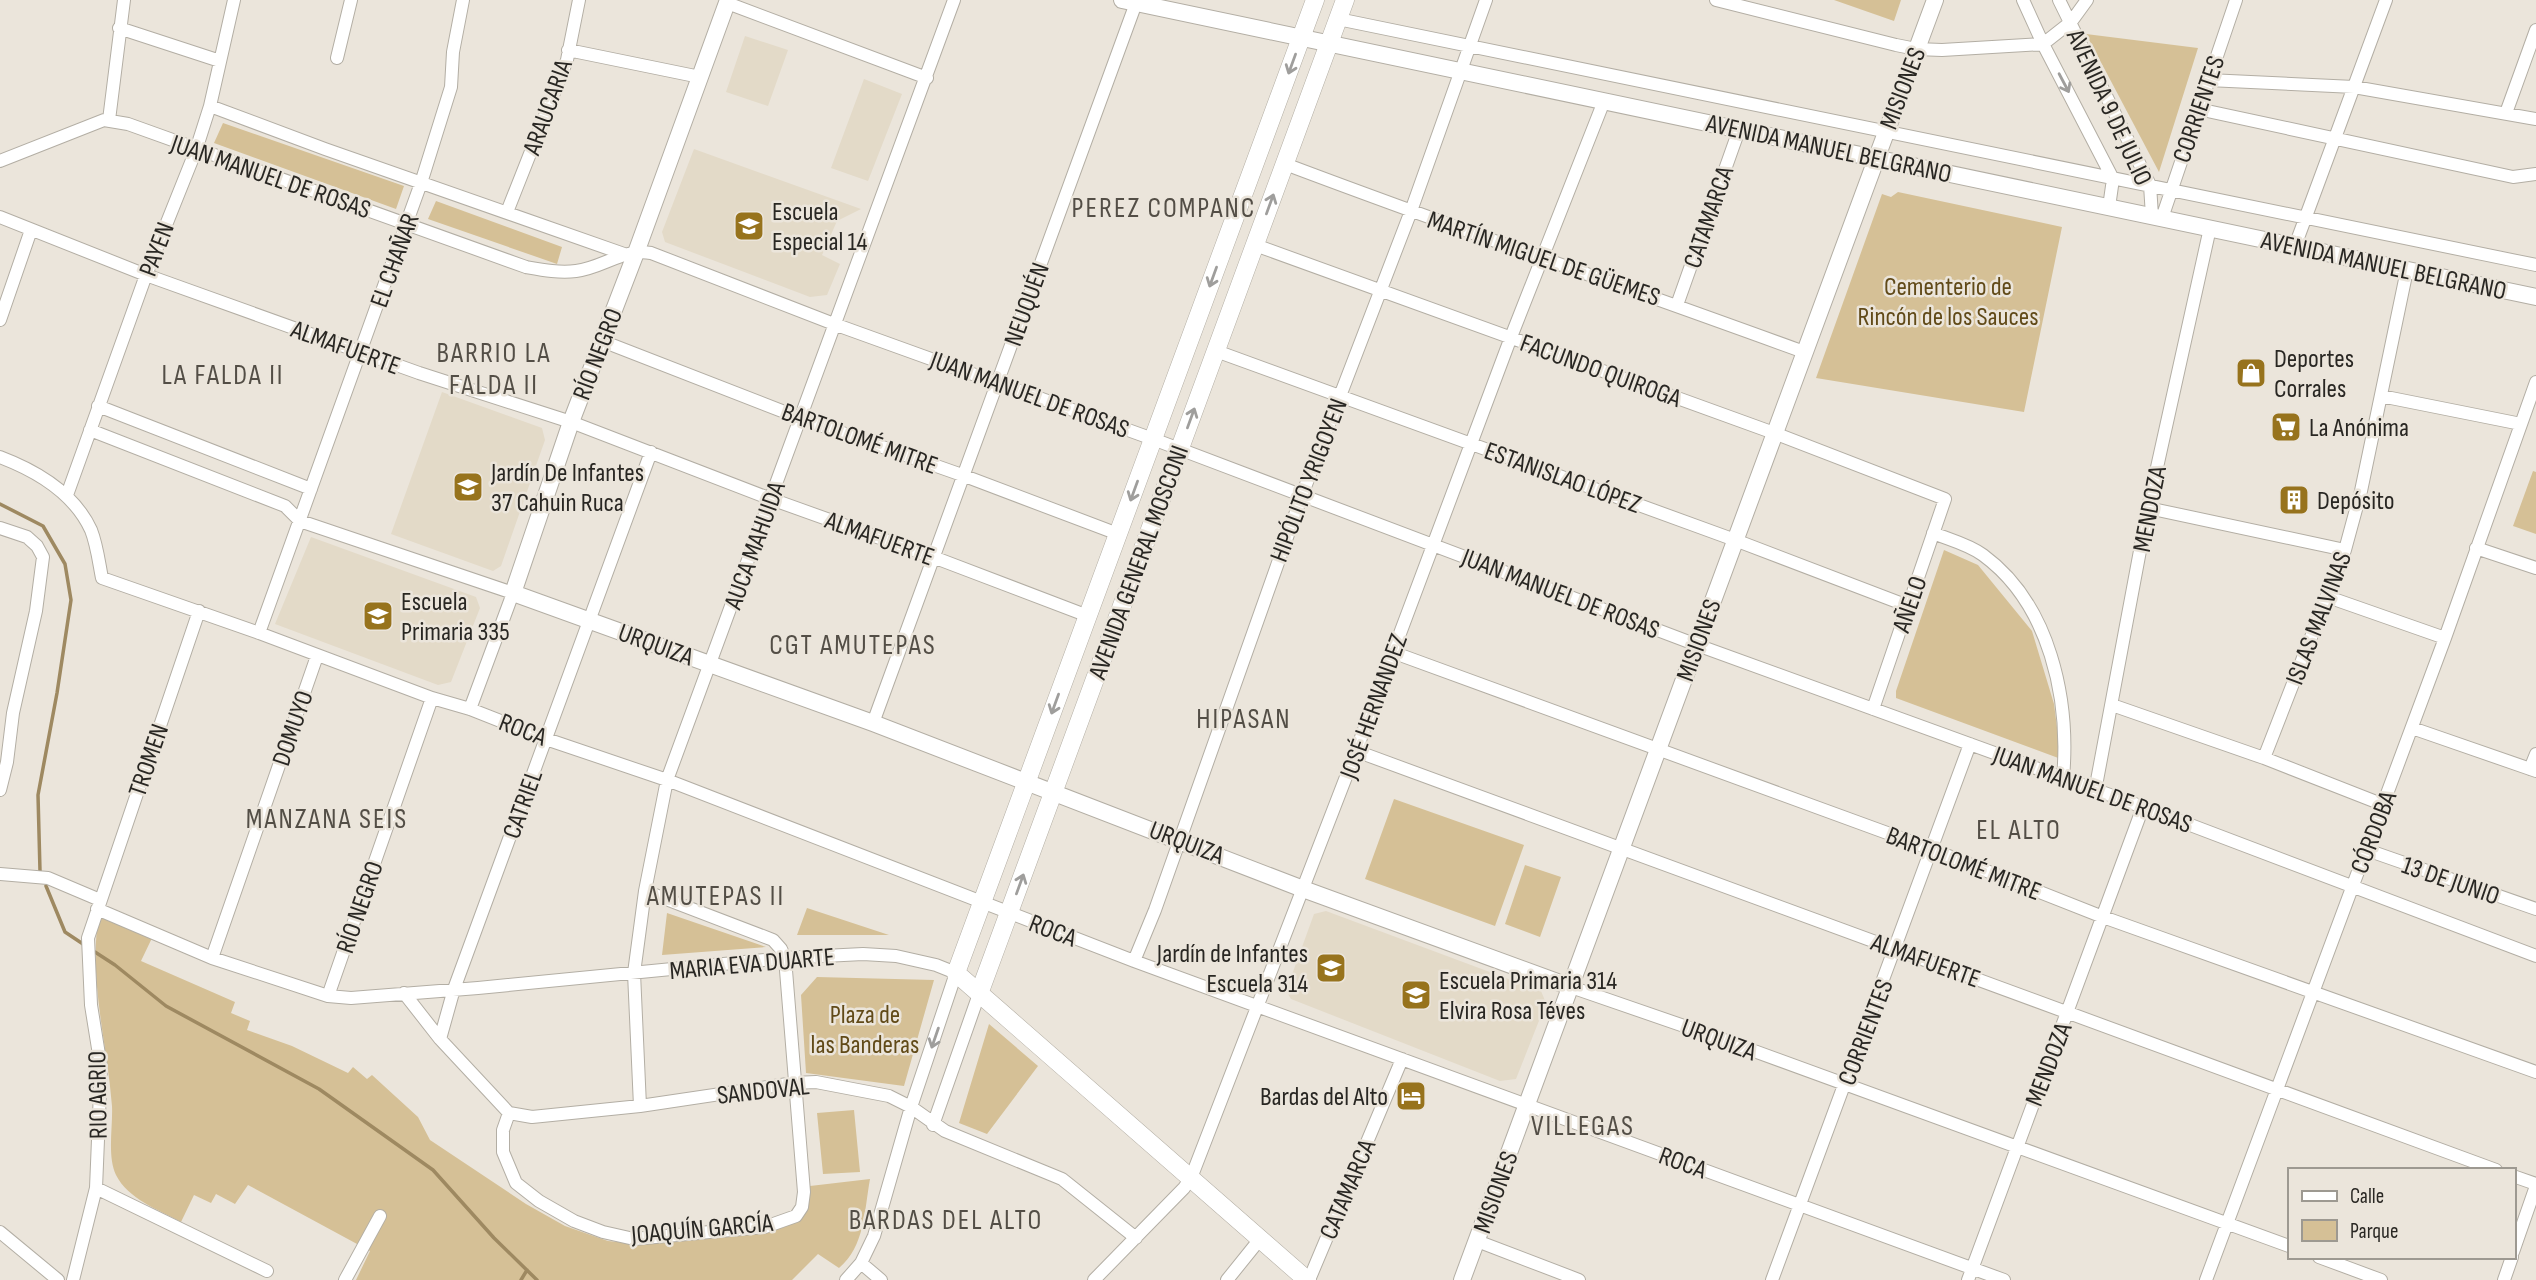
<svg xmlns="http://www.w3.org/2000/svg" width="2536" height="1280" viewBox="0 0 2536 1280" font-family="'Sofia Sans Condensed',sans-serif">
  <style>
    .built { fill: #e3dac8 }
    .green { fill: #d5c096 }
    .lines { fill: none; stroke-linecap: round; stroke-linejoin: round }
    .stream { stroke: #9e8961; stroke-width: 3.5 }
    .minor-casing { stroke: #b3aea4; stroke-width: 14 }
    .tertiary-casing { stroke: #b3aea4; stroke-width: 18 }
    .secondary-casing { stroke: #b3aea4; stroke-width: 19 }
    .minor { stroke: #fff; stroke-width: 12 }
    .tertiary { stroke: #fff; stroke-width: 16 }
    .secondary { stroke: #fff; stroke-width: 18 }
    .oneway { stroke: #9f9e9c }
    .labels { text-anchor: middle; stroke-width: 5; stroke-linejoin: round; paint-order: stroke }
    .street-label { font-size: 26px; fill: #292723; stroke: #ebe5db }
    .poi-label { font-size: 26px; fill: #292723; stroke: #ebe5db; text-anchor: start }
    .park-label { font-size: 26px; fill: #614a18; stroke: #ebe5db }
    .neighbourhood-label { font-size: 28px; letter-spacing: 2px; fill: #534e46; stroke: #ebe5db }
  </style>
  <rect width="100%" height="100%" fill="#ebe5db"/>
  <path class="built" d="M 745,36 L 788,50 L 768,106 L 726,92 Z
    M 864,79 L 902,94 L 868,181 L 831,168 Z
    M 694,149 L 861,209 L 837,221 L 822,255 L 840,264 L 827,295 L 810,297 L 665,242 L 662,232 Z
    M 442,392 L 542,428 L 545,440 L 501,566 L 493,571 L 391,534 Z
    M 311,537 L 476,597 L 480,608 L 451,682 L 438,685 L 275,624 Z
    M 1326,911 L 1541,991 L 1546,1003 L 1516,1079 L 1500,1081 L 1291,999 L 1286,991 L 1314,914 Z"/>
  <path class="green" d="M 1834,0 L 1901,0 L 1894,21 Z
    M 2086,34 L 2198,48 L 2159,172 Z
    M 223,123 L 404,186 L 396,209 L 214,143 Z
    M 1898,192 L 2062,227 L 2024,412 L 1816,378 L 1882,194 L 1891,197 Z
    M 436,201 L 562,247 L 557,264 L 428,219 Z
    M 2533,471 L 2536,472 L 2536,534 L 2513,526 Z
    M 1944,550 L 1978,565 L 2032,631 L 2054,704 L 2061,759 L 1896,698 L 1896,691 Z
    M 1394,799 L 1524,845 L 1495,926 L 1365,879 Z
    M 1525,865 L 1561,877 L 1540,937 L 1505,924 Z
    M 807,908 L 889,935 L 797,935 Z
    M 667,913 L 766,947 L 662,955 Z
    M 99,914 L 152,938 L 141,961 L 235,1002 L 231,1013 L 250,1021 L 247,1030 L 292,1046 L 348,1073 L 353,1067 L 367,1079 L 372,1075 L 418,1117 L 430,1140 L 526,1204 L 565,1226 L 608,1241 L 637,1244 L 782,1228 L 799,1220 L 808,1205 L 810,1186 L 870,1179 C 864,1212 865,1246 839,1268 L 818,1254 L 792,1280 L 356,1280 L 370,1251 L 248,1185 L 235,1204 L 216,1194 L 211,1203 L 194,1195 L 181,1222 C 159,1210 128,1199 116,1175 C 107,1156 113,1127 112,1106 C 107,1042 88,978 99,914 Z
    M 817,977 L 934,980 L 904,1086 L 806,1073 L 801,995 Z
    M 989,1024 L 1038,1066 L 987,1134 L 959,1123 Z
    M 854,1110 L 860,1172 L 823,1174 L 817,1113 Z"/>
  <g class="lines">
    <path class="stream" d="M 0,504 L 43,526 L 65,564 L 71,600 L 57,693 L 38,795 L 40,871
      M 46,886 L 65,932 L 83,944
      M 95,952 L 115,965 L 166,1006 L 319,1089 L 433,1170 L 494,1238 L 537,1280
      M 521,1280 L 527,1270"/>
    <g class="minor-casing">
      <path id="minor" d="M 1716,0 L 1896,45 L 1916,49 L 1942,50 L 2043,44 L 2071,22 L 2087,0
        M 2023,0 L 2043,44 L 2113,179 L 2109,207
        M 2059,0 L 2150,185 L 2152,216
        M 727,3 L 927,78
        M 1338,19 L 2536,265
        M 119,28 L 220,61
        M 568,50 L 700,77
        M 337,58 L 351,0
        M 2208,80 L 2354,87 L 2536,119
        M 210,106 L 325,149 L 624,254
        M 2198,109 L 2513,177 L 2536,174
        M 2506,113 L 2536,30
        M 109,120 L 124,0
        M 0,161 L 104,120 L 128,124 L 526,267 C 543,270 559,273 576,271 C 603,268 623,248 651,253 L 834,324 L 1153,439 L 1697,645 L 2143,807 L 2536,956
        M 1285,164 C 1457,229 1631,289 1804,352
        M 507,212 L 567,60 L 579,0
        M 0,217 L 146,275 L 419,373 L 571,422 L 771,499 L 933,557 L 1088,616
        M 2162,218 L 2236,0
        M 1255,245 L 1774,433 L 1945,499 L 1873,709
        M 2295,246 L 2386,0
        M 1677,305 L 1739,130
        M 0,320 L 31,230
        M 602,341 L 800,418 L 962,475 L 1118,534
        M 1216,351 L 1735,540 L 1908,606
        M 2381,396 L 2521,424
        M 98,406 L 311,489
        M 90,430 L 285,506 L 300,521 L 513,593 L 470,709
        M 0,457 C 37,471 74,493 91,530 C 97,545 99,563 102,578 L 259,633 L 432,698 L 470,709 L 546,739 L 667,780 L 1134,961 L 2004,1280
        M 67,495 L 146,275 L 196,150 L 210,106 L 234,0
        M 2148,508 L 2345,550
        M 0,528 L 27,537 L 37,546 L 43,557 L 36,611 L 13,713 L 7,762 L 0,790
        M 1933,533 C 1950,540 1968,544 1983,555 C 2050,604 2070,699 2063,778
        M 2476,548 L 2536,568
        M 2328,597 L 2445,638
        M 259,633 L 421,183 L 451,87 L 453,52 L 463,0
        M 1392,652 L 1931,849 L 2103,917 L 2536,1072
        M 2112,705 L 2264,758 L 2384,805
        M 873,723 L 1136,3
        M 2412,728 L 2536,771
        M 1356,751 L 2496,1170
        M 2264,758 L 2345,550 L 2361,491 L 2407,270
        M 2530,769 L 2536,754
        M 2095,791 L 2148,508 L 2210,228
        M 2367,850 L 2536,909
        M 0,874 L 48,878 L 100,900
        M 97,909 L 212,958 L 328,996 L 351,998 L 478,988 L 785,958 L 863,954 L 896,956 L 936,965 L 956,973 L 911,1107 L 874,1236 L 861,1263 L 846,1280
        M 212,958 L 317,656
        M 1134,961 L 1155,910 L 1302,495 L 1411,211 L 1486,0
        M 1571,987 L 1713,1036 L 2289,1246
        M 404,993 L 440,1039 L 509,1113 L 532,1117 L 640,1106 L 794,1083 L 816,1082 L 889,1096 L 911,1107 L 945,1131 L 1062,1179 L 1136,1238
        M 328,996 L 432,698
        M 440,1039 L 454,989 L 651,452
        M 640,1106 L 634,973 L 645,891 L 667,780 L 954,0
        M 509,1113 L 503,1130 L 503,1152 L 516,1183 L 539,1201 L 574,1221 L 603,1232 L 634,1239 L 765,1227 L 796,1216 L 802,1207 L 804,1192 L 785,958 L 781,949 L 773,940 L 645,891
        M 933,1125 L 979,994
        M 2513,1176 L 2536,1184
        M 96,1188 L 267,1271
        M 0,1232 L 58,1280
        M 1477,1241 L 1579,1280
        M 2513,1252 L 2536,1186
        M 2319,1257 L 2381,1280
        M 861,1263 L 881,1280
        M 73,1280 L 96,1188 L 101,1067 L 91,1005 L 88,938 L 199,611
        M 345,1280 L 380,1216
        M 1094,1280 L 1184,1188 L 1191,1178 L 1356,751 L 1511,337 L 1604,101
        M 1227,1280 L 1260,1239
        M 1309,1280 L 1402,1059
        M 1772,1280 L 1970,744
        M 1968,1280 L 2143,807
        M 2206,1280 L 2445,638 L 2536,382
        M 2504,1280 L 2512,1257"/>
    </g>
    <g class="tertiary-casing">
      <path id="tertiary" d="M 728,0 L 637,250 L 571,422 L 513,593 L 873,723 L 1303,889 L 1571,987
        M 1122,0 L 2536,297
        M 1462,1280 L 1935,0"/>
    </g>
    <g class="secondary-casing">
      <path id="secondary" d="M 979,994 L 1345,0
        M 1307,1280 L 956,973 L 1315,0"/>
    </g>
    <use href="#minor" class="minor"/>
    <use href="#tertiary" class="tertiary"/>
    <use href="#secondary" class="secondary"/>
  </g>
  <defs><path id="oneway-shaft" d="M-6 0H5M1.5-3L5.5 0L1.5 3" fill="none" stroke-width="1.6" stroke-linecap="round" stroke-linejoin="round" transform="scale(1.75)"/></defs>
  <g class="oneway">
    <use href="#oneway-shaft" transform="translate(1292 64) rotate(110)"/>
    <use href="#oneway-shaft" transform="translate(2064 83) rotate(62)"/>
    <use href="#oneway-shaft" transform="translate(1270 204) rotate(-70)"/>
    <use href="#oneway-shaft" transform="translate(1213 277) rotate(110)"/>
    <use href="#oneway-shaft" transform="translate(1191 418) rotate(-70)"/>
    <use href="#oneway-shaft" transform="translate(1134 491) rotate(110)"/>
    <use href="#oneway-shaft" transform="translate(1055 704) rotate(110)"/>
    <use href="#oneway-shaft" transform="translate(1020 884) rotate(-70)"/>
    <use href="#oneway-shaft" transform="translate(935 1038) rotate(109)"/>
  </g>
  <defs>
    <g id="school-square" transform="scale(1.575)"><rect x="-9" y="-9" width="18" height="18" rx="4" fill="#97731d" stroke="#ebe5db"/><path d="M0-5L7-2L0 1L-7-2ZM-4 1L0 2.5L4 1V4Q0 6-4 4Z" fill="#fff"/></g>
    <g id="shop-square" transform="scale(1.575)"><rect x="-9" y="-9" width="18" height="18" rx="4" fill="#97731d" stroke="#ebe5db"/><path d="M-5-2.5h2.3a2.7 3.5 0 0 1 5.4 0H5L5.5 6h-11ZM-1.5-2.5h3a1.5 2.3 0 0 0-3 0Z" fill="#fff"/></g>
    <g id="supermarket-square" transform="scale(1.575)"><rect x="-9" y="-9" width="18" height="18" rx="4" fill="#97731d" stroke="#ebe5db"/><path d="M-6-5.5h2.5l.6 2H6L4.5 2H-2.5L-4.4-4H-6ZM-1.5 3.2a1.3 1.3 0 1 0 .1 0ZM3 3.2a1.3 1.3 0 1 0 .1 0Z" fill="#fff"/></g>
    <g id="building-square" transform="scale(1.575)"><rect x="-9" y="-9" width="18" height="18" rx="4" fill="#97731d" stroke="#ebe5db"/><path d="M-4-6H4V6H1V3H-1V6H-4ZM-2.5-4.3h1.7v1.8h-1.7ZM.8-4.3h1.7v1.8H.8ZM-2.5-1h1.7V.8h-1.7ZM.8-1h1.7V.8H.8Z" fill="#fff"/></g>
    <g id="hotel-square" transform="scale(1.575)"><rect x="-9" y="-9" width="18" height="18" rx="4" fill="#97731d" stroke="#ebe5db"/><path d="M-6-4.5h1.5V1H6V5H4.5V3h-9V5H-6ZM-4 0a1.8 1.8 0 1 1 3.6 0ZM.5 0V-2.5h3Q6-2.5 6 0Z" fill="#fff"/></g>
  </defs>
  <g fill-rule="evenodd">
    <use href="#school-square" x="749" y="226"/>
    <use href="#shop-square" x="2251" y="373"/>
    <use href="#supermarket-square" x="2286" y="427"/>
    <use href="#school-square" x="468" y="487"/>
    <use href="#building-square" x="2294" y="500"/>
    <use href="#school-square" x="378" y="616"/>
    <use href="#school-square" x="1331" y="968"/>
    <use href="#school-square" x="1416" y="995"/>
    <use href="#hotel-square" x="1411" y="1096"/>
  </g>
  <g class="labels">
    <g class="street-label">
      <text transform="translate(1902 88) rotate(-69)" y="9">MISIONES</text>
      <text transform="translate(547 107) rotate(-70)" y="9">ARAUCARIA</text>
      <text transform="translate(2110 107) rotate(65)" y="9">AVENIDA 9 DE JULIO</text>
      <text transform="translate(2198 109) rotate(-71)" y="9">CORRIENTES</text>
      <text transform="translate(1829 148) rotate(12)" y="9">AVENIDA MANUEL BELGRANO</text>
      <text transform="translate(271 176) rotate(19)" y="9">JUAN MANUEL DE ROSAS</text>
      <text transform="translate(1708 217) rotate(-71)" y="9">CATAMARCA</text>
      <text transform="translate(156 249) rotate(-69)" y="9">PAYEN</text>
      <text transform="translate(1544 258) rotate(19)" y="9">MARTÍN MIGUEL DE GÜEMES</text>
      <text transform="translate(394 260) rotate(-70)" y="9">EL CHAÑAR</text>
      <text transform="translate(2384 265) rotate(12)" y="9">AVENIDA MANUEL BELGRANO</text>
      <text transform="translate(1026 304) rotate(-70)" y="9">NEUQUÉN</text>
      <text transform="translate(346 347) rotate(20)" y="9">ALMAFUERTE</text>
      <text transform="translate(597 354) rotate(-69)" y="9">RÍO NEGRO</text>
      <text transform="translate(1601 370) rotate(20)" y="9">FACUNDO QUIROGA</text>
      <text transform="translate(1030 394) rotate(20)" y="9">JUAN MANUEL DE ROSAS</text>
      <text transform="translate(860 438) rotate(20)" y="9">BARTOLOMÉ MITRE</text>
      <text transform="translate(1563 477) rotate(20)" y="9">ESTANISLAO LÓPEZ</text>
      <text transform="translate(1308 480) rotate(-69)" y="9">HIPÓLITO YRIGOYEN</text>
      <text transform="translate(2149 509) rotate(-79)" y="9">MENDOZA</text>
      <text transform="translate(880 538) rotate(20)" y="9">ALMAFUERTE</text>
      <text transform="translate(754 545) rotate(-70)" y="9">AUCA MAHUIDA</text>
      <text transform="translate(1138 562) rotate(-70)" y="9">AVENIDA GENERAL MOSCONI</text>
      <text transform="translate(1561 593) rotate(21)" y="9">JUAN MANUEL DE ROSAS</text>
      <text transform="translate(1909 604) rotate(-71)" y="9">AÑELO</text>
      <text transform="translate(2318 618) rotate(-69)" y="9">ISLAS MALVINAS</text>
      <text transform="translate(1698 640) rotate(-70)" y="9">MISIONES</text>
      <text transform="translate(656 644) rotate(20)" y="9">URQUIZA</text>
      <text transform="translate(1373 706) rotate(-70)" y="9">JOSÉ HERNANDEZ</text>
      <text transform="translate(292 728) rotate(-71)" y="9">DOMUYO</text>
      <text transform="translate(523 729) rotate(21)" y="9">ROCA</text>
      <text transform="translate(148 760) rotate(-71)" y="9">TROMEN</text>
      <text transform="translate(2093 789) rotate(20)" y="9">JUAN MANUEL DE ROSAS</text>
      <text transform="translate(522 804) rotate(-70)" y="9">CATRIEL</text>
      <text transform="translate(2373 832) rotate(-69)" y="9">CÓRDOBA</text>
      <text transform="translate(1187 842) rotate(21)" y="9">URQUIZA</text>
      <text transform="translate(1964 863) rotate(21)" y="9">BARTOLOMÉ MITRE</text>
      <text transform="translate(2451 880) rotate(19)" y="9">13 DE JUNIO</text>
      <text transform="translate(359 907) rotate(-71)" y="9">RÍO NEGRO</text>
      <text transform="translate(1053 930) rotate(21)" y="9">ROCA</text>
      <text transform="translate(1926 960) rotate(20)" y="9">ALMAFUERTE</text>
      <text transform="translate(752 963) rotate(-5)" y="9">MARIA EVA DUARTE</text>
      <text transform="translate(1865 1032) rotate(-69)" y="9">CORRIENTES</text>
      <text transform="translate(1719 1039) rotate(20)" y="9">URQUIZA</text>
      <text transform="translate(2048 1064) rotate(-69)" y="9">MENDOZA</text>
      <text transform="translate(763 1090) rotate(-6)" y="9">SANDOVAL</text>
      <text transform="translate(97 1095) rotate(-91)" y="9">RIO AGRIO</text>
      <text transform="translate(1683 1162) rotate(20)" y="9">ROCA</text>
      <text transform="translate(1347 1189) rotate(-67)" y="9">CATAMARCA</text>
      <text transform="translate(1495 1192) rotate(-70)" y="9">MISIONES</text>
      <text transform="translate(702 1228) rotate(-5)" y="9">JOAQUÍN GARCÍA</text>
    </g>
    <g class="poi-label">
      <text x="772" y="220">Escuela<tspan x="772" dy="30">Especial 14</tspan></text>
      <text x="2274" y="367">Deportes<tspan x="2274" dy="30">Corrales</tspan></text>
      <text x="2309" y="436">La Anónima</text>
      <text x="491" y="481">Jardín De Infantes<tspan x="491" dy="30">37 Cahuin Ruca</tspan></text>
      <text x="2317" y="509">Depósito</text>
      <text x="401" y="610">Escuela<tspan x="401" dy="30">Primaria 335</tspan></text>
      <text x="1308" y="962" text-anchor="end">Jardín de Infantes<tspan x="1308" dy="30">Escuela 314</tspan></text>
      <text x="1439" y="989">Escuela Primaria 314<tspan x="1439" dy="30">Elvira Rosa Téves</tspan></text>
      <text x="1388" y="1105" text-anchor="end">Bardas del Alto</text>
    </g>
    <g class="park-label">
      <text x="1948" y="295">Cementerio de<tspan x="1948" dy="30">Rincón de los Sauces</tspan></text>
      <text x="865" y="1023">Plaza de<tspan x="865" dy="30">las Banderas</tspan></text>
    </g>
    <g class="neighbourhood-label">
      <text x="1164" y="217">PEREZ COMPANC</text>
      <text x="494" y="362">BARRIO LA<tspan x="494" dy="32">FALDA II</tspan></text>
      <text x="223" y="384">LA FALDA II</text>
      <text x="853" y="654">CGT AMUTEPAS</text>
      <text x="1244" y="728">HIPASAN</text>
      <text x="327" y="828">MANZANA SEIS</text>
      <text x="2019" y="839">EL ALTO</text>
      <text x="716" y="905">AMUTEPAS II</text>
      <text x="1583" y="1135">VILLEGAS</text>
      <text x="946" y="1229">BARDAS DEL ALTO</text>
    </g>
  </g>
  <rect x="2288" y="1168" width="228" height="91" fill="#ebe5db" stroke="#9d9991" stroke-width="2"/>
  <rect x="2302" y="1191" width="35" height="10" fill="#ffffff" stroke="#9d9991" stroke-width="2"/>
  <text x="2350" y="1203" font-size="21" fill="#292723">Calle</text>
  <rect x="2302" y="1220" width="35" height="21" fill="#d5c096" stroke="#9d9991" stroke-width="2"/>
  <text x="2350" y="1238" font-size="21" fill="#292723">Parque</text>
</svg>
